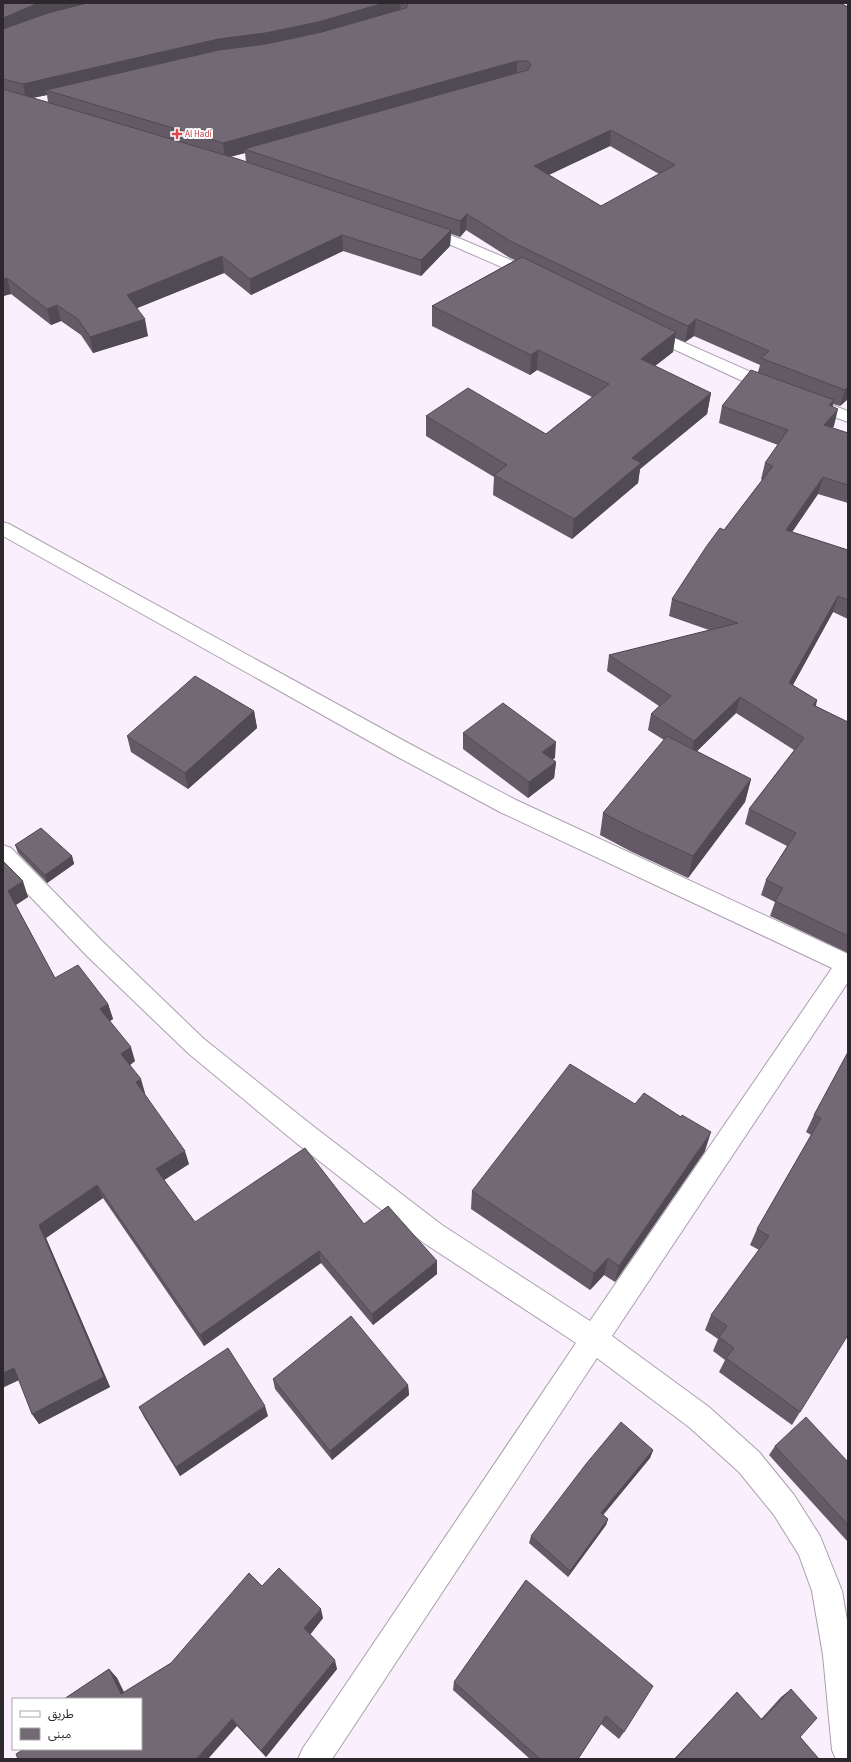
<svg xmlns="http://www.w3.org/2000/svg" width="851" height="1762" viewBox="0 0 851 1762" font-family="'Source Sans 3','Noto Sans Arabic',sans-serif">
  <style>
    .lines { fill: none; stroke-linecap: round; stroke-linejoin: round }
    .minor-casing { stroke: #aaa0ad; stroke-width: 2 }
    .minor { fill: #fff; fill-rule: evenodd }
    .wall { fill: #635a65; fill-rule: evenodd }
    .shaded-wall { fill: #504a52 }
    .building { fill: #736975; stroke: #504a52; fill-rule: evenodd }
    .health-dot { fill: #e0444e; stroke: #fff; stroke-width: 1.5 }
    .labels { text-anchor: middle; stroke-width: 4; stroke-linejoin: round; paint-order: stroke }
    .far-health-label { font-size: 9px; fill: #be3a42; stroke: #fff; text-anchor: start }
  </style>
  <rect width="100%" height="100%" fill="#f9effd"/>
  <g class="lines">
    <g class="minor-casing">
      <path id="minor" d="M 423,226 L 461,239 L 541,273 L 543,276 L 541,279 L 535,281 L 529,279 L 451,245 L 418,234 L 415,231 L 418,228 Z
        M 647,326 L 778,384 L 780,388 L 778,392 L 772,393 L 766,392 L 641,334 L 639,331 L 641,328 Z
        M 810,397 L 848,411 L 848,422 L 804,406 L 802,402 L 804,398 Z
        M 3,522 L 9,524 L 408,743 L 516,800 L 848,954 L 848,982 L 612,1336 L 709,1407 L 759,1452 L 794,1495 L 820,1536 L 842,1591 L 848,1626 L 848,1759 L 836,1759 L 832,1750 L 823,1655 L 812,1591 L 799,1555 L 774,1515 L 739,1472 L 689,1427 L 597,1358 L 332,1759 L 298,1759 L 303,1748 L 576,1343 L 424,1243 L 295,1142 L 188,1053 L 86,955 L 3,868 L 3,845 L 11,848 L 102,941 L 204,1039 L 313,1126 L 442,1225 L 590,1321 L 832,968 L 500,812 L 394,755 L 3,536 Z"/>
    </g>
    <use href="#minor" class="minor"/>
  </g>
  <path class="wall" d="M 3,3 L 840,3 L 848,7 L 848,399 L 840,406 L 833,404 L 832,407 L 834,426 L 832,428 L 848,433 L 848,503 L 818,494 L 792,532 L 848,550 L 848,619 L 833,612 L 793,685 L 817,700 L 816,706 L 848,722 L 848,953 L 770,916 L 775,902 L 761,895 L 766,880 L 787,846 L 745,824 L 749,809 L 794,750 L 736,713 L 697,751 L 751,779 L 745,802 L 688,878 L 630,851 L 600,835 L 603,813 L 664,740 L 648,730 L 651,714 L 659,706 L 607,671 L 609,655 L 709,630 L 669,616 L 672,599 L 762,480 L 761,479 L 765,463 L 778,445 L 719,423 L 722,406 L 758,372 L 760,365 L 694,336 L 685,342 L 675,338 L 673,352 L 655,366 L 711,393 L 707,414 L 640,469 L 638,483 L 572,539 L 493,495 L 494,477 L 426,436 L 426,416 L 546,434 L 592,397 L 537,370 L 530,375 L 432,326 L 432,306 L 515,260 L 510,258 L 466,230 L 460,237 L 451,234 L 450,246 L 421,276 L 343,251 L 251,295 L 224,273 L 137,308 L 148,336 L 93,353 L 81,335 L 61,321 L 51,325 L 11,294 L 3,296 ZM 47,95 L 48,102 L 33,98 ZM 610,146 L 659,174 L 601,206 L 549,175 ZM 245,153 L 246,162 L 230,157 Z
    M 254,711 L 257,728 L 188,789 L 131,752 L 127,736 Z
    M 463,733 L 555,758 L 552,759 L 556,762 L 554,778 L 528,798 L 463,749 Z
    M 15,845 L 72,856 L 74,864 L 47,883 L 18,853 Z
    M 3,861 L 28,897 L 16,905 L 55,978 L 108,1004 L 113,1019 L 110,1021 L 135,1061 L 130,1065 L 145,1093 L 145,1094 L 189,1164 L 164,1180 L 195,1222 L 364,1224 L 437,1274 L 373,1325 L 321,1263 L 204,1346 L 103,1198 L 46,1238 L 110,1387 L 39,1424 L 32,1414 L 19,1380 L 4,1387 L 3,1386 Z
    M 848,1052 L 800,1412 L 792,1425 L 719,1372 L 725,1360 L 713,1351 L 718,1339 L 705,1330 L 711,1315 L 759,1250 L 750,1245 L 757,1229 L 811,1135 L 806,1132 L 814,1115 Z
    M 705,1151 L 615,1282 L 604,1275 L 590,1290 L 471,1209 L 472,1191 Z
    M 273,1379 L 408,1385 L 409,1395 L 332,1460 L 275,1389 Z
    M 139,1407 L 268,1416 L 180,1476 L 144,1417 Z
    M 775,1446 L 848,1462 L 848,1542 L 769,1455 Z
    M 653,1450 L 650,1458 L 603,1515 L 608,1519 L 606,1525 L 568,1577 L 529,1543 L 531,1536 Z
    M 526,1580 L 624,1732 L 619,1739 L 601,1724 L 578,1759 L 530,1759 L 453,1690 L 454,1682 Z
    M 262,1586 L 323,1618 L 310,1635 L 337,1669 L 266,1757 L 237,1726 L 141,1749 L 64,1699 L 109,1669 L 117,1678 L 124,1692 L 171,1663 Z
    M 791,1689 L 800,1737 L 819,1759 L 674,1759 L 729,1700 L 737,1692 L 761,1719 L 781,1697 Z"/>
  <path class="shaded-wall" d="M 41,3 L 106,3 L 3,34 L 3,18 L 36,4 Z
    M 384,3 L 400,3 L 401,14 L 319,38 L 46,90 L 47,95 L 26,99 L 23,84 L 218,39 Z
    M 517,61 L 517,77 L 244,149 L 245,153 L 225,158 L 223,143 Z
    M 611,130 L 610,146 L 533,182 L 534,166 Z
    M 467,214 L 466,230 L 460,237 L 460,221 Z
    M 451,230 L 450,246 L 421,276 L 421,260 Z
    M 342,235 L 343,251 L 251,295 L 250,279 Z
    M 222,256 L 224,273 L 130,311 L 127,295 Z
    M 7,278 L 11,294 L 3,296 L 3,279 Z
    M 57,305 L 61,321 L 51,325 L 47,309 Z
    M 145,319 L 148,336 L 93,353 L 90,337 Z
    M 696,319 L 694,336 L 685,342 L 688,326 Z
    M 676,332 L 673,352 L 638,379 L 641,359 Z
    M 538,350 L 537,370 L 530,375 L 531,355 Z
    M 848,387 L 848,399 L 840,406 L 845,390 Z
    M 711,393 L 707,414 L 640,469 L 638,483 L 572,539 L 574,519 L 632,458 Z
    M 834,400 L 830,417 L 829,405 Z
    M 838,409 L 834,426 L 820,442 L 824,425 Z
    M 823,477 L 818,494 L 782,547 L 786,530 Z
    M 838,596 L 833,612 L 785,699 L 789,683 Z
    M 740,697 L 736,713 L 691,757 L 694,741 Z
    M 817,700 L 812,716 L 813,705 Z
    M 254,711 L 257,728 L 188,789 L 185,773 Z
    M 556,742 L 555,758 L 541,768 L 542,752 Z
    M 556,762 L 554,778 L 528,798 L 529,782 Z
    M 751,779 L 745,802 L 688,878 L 693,856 Z
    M 72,856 L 74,864 L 47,883 L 45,875 Z
    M 23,881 L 28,897 L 14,906 L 8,891 Z
    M 108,1004 L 113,1019 L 105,1024 L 100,1009 Z
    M 131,1047 L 135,1061 L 126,1068 L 121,1054 Z
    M 141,1079 L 145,1093 L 141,1096 L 136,1082 Z
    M 711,1132 L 705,1151 L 615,1282 L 619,1266 Z
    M 185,1151 L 189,1164 L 161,1182 L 156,1169 Z
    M 97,1185 L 103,1198 L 46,1238 L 110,1387 L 39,1424 L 32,1414 L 39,1225 Z
    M 319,1251 L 321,1263 L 204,1346 L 200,1335 Z
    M 608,1258 L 604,1275 L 590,1290 L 594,1273 Z
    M 437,1261 L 437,1274 L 373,1325 L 372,1314 Z
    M 14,1368 L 21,1379 L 4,1387 L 3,1386 L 3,1373 Z
    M 408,1385 L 409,1395 L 332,1460 L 330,1451 Z
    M 265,1406 L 268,1416 L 180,1476 L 176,1467 Z
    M 653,1450 L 650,1458 L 599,1520 L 601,1513 Z
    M 608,1519 L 606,1525 L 568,1577 L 570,1571 Z
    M 321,1609 L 323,1618 L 307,1638 L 304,1628 Z
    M 335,1660 L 337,1669 L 266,1757 L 261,1751 Z
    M 109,1669 L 117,1678 L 127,1699 L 121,1694 Z
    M 232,1719 L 237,1726 L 208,1759 L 196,1759 Z"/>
  <path class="building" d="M 3,3 L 41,3 L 36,4 L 3,18 Z
    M 87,3 L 384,3 L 318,22 L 265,33 L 218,39 L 23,84 L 3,79 L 3,29 L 48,13 Z
    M 408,3 L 840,3 L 848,7 L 848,387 L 845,390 L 761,358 L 769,351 L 696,319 L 688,326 L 664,315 L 510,241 L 467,214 L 460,221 L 244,149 L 528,70 L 531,65 L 528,61 L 517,61 L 223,143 L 46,90 L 219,50 L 266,44 L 322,32 L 406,8 L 408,4 ZM 611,130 L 675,165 L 601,206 L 534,166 Z
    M 3,89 L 238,159 L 451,230 L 421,260 L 342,235 L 250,279 L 222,256 L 127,295 L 145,319 L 90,337 L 78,319 L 57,305 L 47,309 L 7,278 L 3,279 Z
    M 522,257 L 676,332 L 641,359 L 711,393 L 632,458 L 641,463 L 574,519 L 494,475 L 507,465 L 426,416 L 468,388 L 546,434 L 609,384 L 538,350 L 531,355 L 432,306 Z
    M 751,370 L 834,400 L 829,405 L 838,409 L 824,425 L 848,433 L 848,485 L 823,477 L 786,530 L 848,550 L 848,600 L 838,596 L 789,683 L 817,700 L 813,705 L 848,722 L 848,936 L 775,901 L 783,888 L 766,880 L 796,833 L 749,809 L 804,738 L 740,697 L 694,741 L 651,714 L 671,696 L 609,655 L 738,623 L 672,599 L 706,547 L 720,528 L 724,530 L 773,466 L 765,463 L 788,430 L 722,406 Z
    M 195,676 L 254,711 L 185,773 L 127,736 Z
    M 503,703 L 556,742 L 542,752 L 556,762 L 529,782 L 463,733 Z
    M 667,736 L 751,779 L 693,856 L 634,829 L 603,813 Z
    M 41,828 L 72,856 L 45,875 L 15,845 Z
    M 3,861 L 23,881 L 8,891 L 55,978 L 78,965 L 108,1004 L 100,1009 L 131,1047 L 121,1054 L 141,1079 L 136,1082 L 185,1151 L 156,1169 L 195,1222 L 305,1148 L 364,1224 L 388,1206 L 437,1261 L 372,1314 L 319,1251 L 200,1335 L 97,1185 L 39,1225 L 104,1377 L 32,1414 L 14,1368 L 3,1373 Z
    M 848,1052 L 848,1335 L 800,1412 L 726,1358 L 734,1348 L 719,1337 L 727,1326 L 711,1315 L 769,1236 L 757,1229 L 821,1118 L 814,1115 Z
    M 570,1064 L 635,1104 L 644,1093 L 681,1117 L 682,1115 L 711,1132 L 619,1266 L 608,1258 L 594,1273 L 472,1191 Z
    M 351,1316 L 408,1385 L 330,1451 L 273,1379 Z
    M 228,1348 L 265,1406 L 176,1467 L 139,1407 Z
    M 806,1417 L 848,1462 L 848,1525 L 775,1446 Z
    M 621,1422 L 653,1450 L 601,1513 L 608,1519 L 570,1571 L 531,1536 L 586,1464 Z
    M 279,1568 L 321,1609 L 304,1628 L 335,1660 L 261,1751 L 232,1719 L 196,1759 L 18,1759 L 16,1754 L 24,1749 L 141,1749 L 141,1699 L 64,1699 L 109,1669 L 121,1694 L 171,1663 L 249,1573 L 262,1586 Z
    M 526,1580 L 653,1686 L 624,1732 L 606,1716 L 578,1759 L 540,1759 L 454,1682 Z
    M 791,1689 L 817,1718 L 800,1737 L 819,1759 L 675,1759 L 737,1692 L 762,1720 Z"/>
  <path class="health-dot" d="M175 128h4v4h4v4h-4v4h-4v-4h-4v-4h4z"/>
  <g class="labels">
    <g class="far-health-label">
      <text x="185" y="137">Al Hadi</text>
    </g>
  </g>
  <rect width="851" height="1762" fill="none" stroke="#2c282d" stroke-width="8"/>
  <rect x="12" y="1698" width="130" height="52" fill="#ffffff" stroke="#aba9ab"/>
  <rect x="20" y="1711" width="20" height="6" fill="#ffffff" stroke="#aba9ab"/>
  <text x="48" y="1718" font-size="12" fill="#2c282d">طريق</text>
  <rect x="20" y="1728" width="20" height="12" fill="#736975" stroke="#aba9ab"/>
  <text x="48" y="1738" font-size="12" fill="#2c282d">مبنى</text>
</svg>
